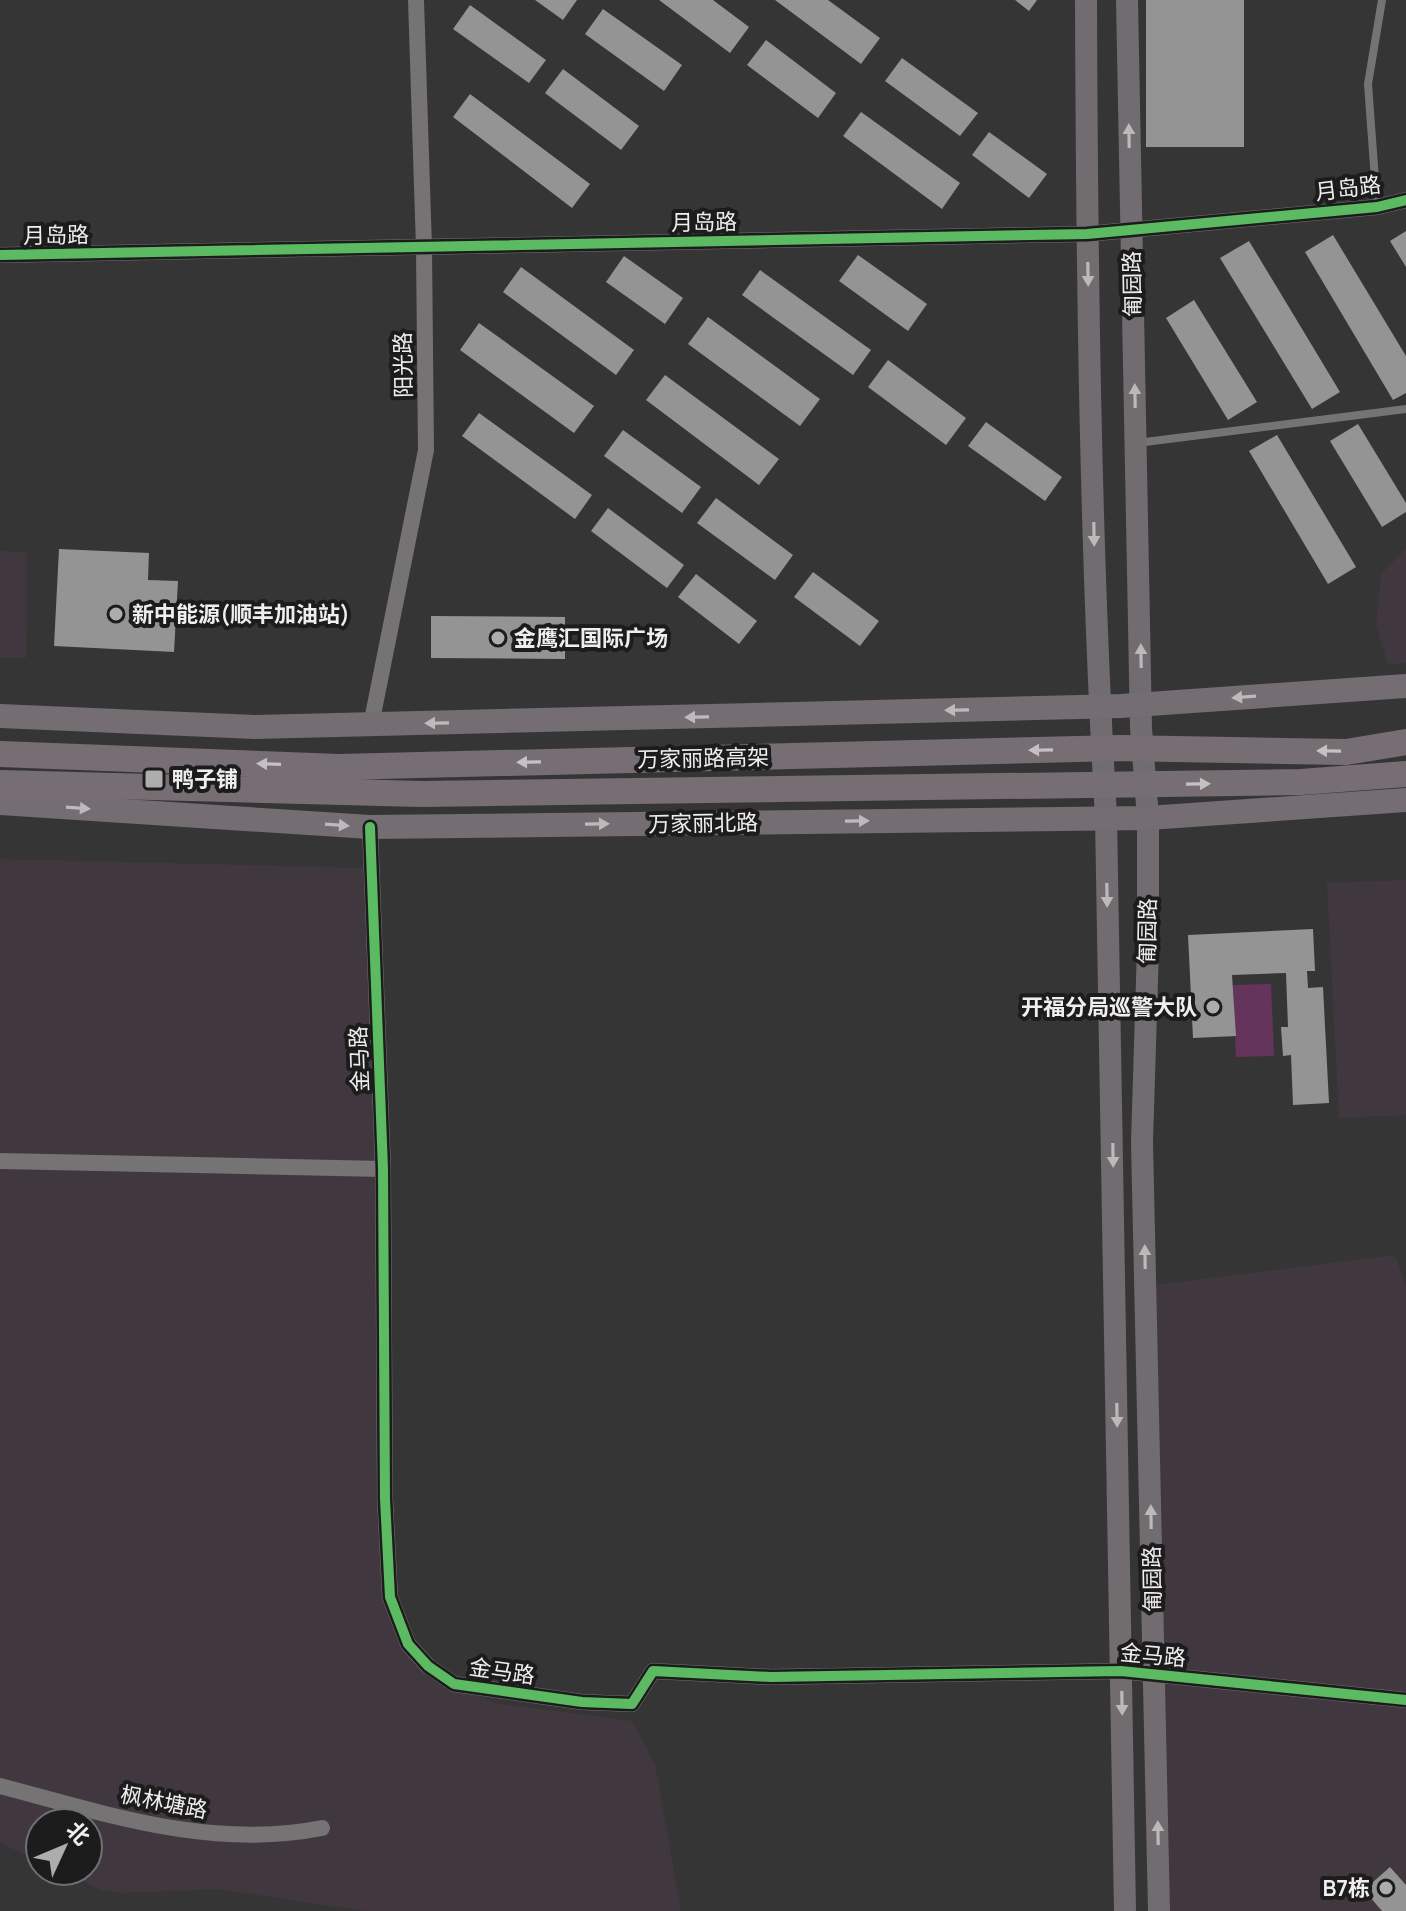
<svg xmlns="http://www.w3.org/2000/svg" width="1406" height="1911" viewBox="0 0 1406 1911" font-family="Manrope,'Noto Sans SC',sans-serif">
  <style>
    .built { fill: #40383e }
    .green { fill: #65345c }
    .building { fill: #959495 }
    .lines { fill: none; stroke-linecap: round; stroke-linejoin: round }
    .service { stroke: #757374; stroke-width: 8 }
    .minor { stroke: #757374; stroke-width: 16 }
    .secondary { stroke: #706c6f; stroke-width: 22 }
    .primary { stroke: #746d72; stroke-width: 24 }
    .trunk { stroke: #776e74; stroke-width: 26 }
    .cycleway-casing { stroke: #1d1c1d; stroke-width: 15 }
    .cycleway { stroke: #5cba63; stroke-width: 10 }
    .oneway { fill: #bcb9bb }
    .oneway2 { fill: #bebabc }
    .oneway3 { fill: #c5c1c3 }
    .poi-dot { fill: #aeadae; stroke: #1d1c1d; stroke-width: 3 }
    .labels { text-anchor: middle; stroke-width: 8; stroke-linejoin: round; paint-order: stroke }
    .street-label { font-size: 22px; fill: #efedee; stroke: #1d1c1d }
    .poi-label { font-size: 22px; font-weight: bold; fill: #efedee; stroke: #1d1c1d; text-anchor: start }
  </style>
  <rect width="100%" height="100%" fill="#363536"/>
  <path class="built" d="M 1406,549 L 1406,663 L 1388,664 L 1376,625 L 1381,574 Z
    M 0,551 L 27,552 L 26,658 L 0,658 Z
    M 0,859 L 363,868 L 375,1145 L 380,1469 L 403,1649 L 428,1678 L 495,1703 L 632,1721 L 655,1764 L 681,1911 L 365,1911 L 218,1889 L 123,1893 L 101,1890 L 61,1871 L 88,1871 L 88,1823 L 40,1823 L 40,1861 L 0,1843 Z
    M 1406,880 L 1406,1115 L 1339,1118 L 1327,883 Z
    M 1395,1255 L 1406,1286 L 1406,1911 L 1150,1911 L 1155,1285 Z"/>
  <path class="green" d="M 1271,984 L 1274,1056 L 1236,1057 L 1233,985 Z"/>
  <path class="building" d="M 535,0 L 577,0 L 563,20 Z
    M 659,0 L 713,0 L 749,27 L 730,53 Z
    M 775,0 L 828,0 L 880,38 L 861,64 Z
    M 1015,0 L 1037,0 L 1029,11 Z
    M 1146,0 L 1244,0 L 1244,147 L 1146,147 Z
    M 470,5 L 546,60 L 529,83 L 453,29 Z
    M 603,9 L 682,65 L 664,91 L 585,34 Z
    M 766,40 L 836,93 L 818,118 L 747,65 Z
    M 902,58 L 978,113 L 960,136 L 885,81 Z
    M 563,69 L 639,126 L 621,150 L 545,93 Z
    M 470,94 L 590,184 L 572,208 L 453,117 Z
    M 861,112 L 960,183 L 942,209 L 843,136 Z
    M 989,132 L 1047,174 L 1029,198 L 972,155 Z
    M 1406,231 L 1406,267 L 1390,241 Z
    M 1333,235 L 1406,356 L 1406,393 L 1393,400 L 1305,252 Z
    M 1249,241 L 1340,392 L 1312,409 L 1220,258 Z
    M 858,255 L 927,304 L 908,331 L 839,281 Z
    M 624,256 L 683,298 L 665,324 L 606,282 Z
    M 521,267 L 634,350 L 616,375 L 503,292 Z
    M 760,270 L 871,350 L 853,375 L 742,295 Z
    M 1194,300 L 1257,402 L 1228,420 L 1166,318 Z
    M 708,317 L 820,399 L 800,426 L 688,344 Z
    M 479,323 L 594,406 L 574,433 L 460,350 Z
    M 888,360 L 966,418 L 946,445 L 868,387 Z
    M 665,375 L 779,459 L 759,485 L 646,400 Z
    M 479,413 L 592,495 L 575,519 L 462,436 Z
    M 986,422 L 1062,477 L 1045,501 L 968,446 Z
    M 1358,424 L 1406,503 L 1406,512 L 1382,527 L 1330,441 Z
    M 623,430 L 701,487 L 682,513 L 604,456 Z
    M 1277,435 L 1356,567 L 1328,584 L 1249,451 Z
    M 716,498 L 793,555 L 775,580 L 697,523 Z
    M 608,508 L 684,565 L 667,588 L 591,531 Z
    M 59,549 L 149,553 L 148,580 L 178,581 L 174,652 L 54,646 Z
    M 813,572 L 879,621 L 860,646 L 794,597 Z
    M 696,574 L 757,621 L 739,644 L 678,597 Z
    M 431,616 L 565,617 L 565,659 L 431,658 Z
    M 1313,929 L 1315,971 L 1307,971 L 1308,988 L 1323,987 L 1329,1103 L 1293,1105 L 1291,1055 L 1283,1056 L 1281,1027 L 1288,1027 L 1286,973 L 1232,975 L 1236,1036 L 1193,1038 L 1188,935 Z
    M 1390,1867 L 1406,1885 L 1406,1911 L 1382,1911 L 1364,1890 Z"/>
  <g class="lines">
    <path class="service" d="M 1377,207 L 1368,84 L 1382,0
      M 1137,443 L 1406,409"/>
    <path class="minor" d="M 0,255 L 1087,234 L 1377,207 L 1406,200
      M 371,725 L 426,450 L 424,248 L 416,0
      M 370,827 L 383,1169 L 385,1499 L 390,1597 L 408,1644 L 428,1666 L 454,1684 L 582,1702 L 632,1704 L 653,1671 L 771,1677 L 1121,1671 L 1406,1700
      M 0,1161 L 383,1169
      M 0,1786 C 107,1814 211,1850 322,1828"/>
    <path class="secondary" d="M 1086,0 C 1087,272 1090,545 1106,817 L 1125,1911
      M 1127,0 L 1141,728 L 1148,818 L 1148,948 L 1142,1142 L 1159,1911"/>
    <path class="primary" d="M 0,716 L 255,727 L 1121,706 L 1406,686
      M 0,803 L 370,827 L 1148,818 L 1406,800"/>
    <path class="trunk" d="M 0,754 L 339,767 L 1120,748 L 1346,752 L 1406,742
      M 0,783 L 422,794 L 1301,782 L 1406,774"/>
    <g class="cycleway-casing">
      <path id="cycleway" d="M 0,255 L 1087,234 L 1377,207 L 1406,200
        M 370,827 L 383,1169 L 385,1499 L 390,1597 L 408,1644 L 428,1666 L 454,1684 L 582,1702 L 632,1704 L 653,1671 L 771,1677 L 1121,1671 L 1406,1700"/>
    </g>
    <use href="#cycleway" class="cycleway"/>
  </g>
  <defs><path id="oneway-solid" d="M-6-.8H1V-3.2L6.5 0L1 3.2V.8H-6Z" transform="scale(2)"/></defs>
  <g class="oneway">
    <use href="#oneway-solid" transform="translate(1129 136) rotate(-91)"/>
    <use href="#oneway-solid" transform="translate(1088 274) rotate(89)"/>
    <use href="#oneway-solid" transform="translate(1135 396) rotate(-91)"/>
    <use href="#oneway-solid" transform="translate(1094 534) rotate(89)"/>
    <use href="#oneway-solid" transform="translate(1141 656) rotate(-91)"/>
    <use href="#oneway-solid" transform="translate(1107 895) rotate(89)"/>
    <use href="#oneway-solid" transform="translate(1113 1155) rotate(89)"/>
    <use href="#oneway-solid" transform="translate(1145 1257) rotate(-91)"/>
    <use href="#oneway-solid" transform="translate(1117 1415) rotate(89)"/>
    <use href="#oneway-solid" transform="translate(1151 1517) rotate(-91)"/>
    <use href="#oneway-solid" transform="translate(1122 1703) rotate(89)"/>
    <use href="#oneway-solid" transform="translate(1158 1833) rotate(-91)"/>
  </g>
  <g class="oneway2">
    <use href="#oneway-solid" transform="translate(1244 697) rotate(176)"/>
    <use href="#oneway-solid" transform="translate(957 710) rotate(179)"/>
    <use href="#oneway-solid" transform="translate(697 717) rotate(179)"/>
    <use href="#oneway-solid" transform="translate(437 723) rotate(179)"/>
    <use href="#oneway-solid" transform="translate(78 808) rotate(4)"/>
    <use href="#oneway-solid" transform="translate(857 821) rotate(-1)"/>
    <use href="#oneway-solid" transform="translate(597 824) rotate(-1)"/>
    <use href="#oneway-solid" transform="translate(337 825) rotate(4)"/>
  </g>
  <g class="oneway3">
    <use href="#oneway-solid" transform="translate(1041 750) rotate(179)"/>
    <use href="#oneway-solid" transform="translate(1329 751) rotate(-179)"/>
    <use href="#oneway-solid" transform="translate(529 762) rotate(179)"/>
    <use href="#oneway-solid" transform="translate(269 764) rotate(-178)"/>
    <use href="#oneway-solid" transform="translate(1198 784) rotate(-1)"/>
  </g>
  <g class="poi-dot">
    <circle cx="116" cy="614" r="8"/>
    <circle cx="498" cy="638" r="8"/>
    <rect x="144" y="769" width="20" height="20" rx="4"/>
    <circle cx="1213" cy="1007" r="8"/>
    <circle cx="1386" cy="1888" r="8"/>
  </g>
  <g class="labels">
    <g class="street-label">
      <text transform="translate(1348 188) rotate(-7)" y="8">月岛路</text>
      <text transform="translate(704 222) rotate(-1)" y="8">月岛路</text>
      <text transform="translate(56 235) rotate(-1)" y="8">月岛路</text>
      <text transform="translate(1132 284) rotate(-91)" y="8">匍园路</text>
      <text transform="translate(403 365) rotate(-91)" y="8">阳光路</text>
      <text transform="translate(703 758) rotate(-1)" y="8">万家丽路高架</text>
      <text transform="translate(703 823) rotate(-1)" y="8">万家丽北路</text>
      <text transform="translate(1147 931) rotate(-89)" y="8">匍园路</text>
      <text transform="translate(359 1059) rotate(-92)" y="8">金马路</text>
      <text transform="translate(1152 1579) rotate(-91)" y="8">匍园路</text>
      <text transform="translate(1153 1655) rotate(5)" y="8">金马路</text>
      <text transform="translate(502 1671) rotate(8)" y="8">金马路</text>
      <text transform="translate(164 1802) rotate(11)" y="8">枫林塘路</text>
    </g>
    <g class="poi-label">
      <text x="132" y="622">新中能源(顺丰加油站)</text>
      <text x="514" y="646">金鹰汇国际广场</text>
      <text x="172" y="787">鸭子铺</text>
      <text x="1197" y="1015" text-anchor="end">开福分局巡警大队</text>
      <text x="1370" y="1896" text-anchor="end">B7栋</text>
    </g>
  </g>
  <g transform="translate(64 1847) rotate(46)"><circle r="38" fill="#1d1c1d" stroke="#717071" stroke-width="2"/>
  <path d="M0-6L14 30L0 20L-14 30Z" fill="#aeadae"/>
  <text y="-12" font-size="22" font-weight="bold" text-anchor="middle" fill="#efedee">北</text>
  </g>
</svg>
